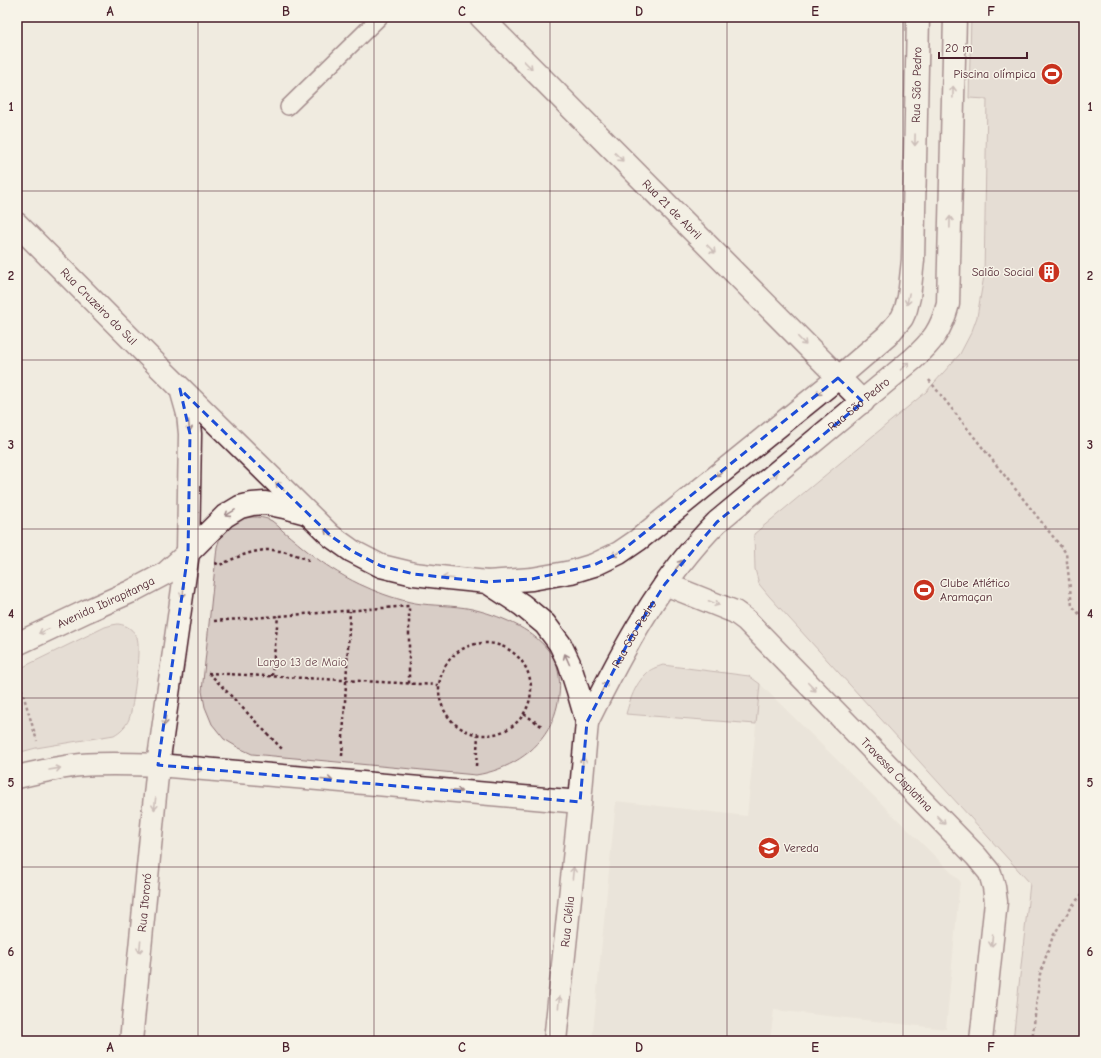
<svg xmlns="http://www.w3.org/2000/svg" width="1101" height="1058" viewBox="0 0 1101 1058" font-family="'Comic Neue',sans-serif">
  <style>
    .built { fill: #e3dcd2 }
    .green { fill: #d8cdc6; stroke: #917678 }
    .lines { fill: none; stroke-linecap: round; stroke-linejoin: round }
    .lane-casing { stroke: #4a1f2b; stroke-width: 18 }
    .street-casing { stroke: #4a1f2b; stroke-width: 25 }
    .secondary-casing { stroke: #4a1f2b; stroke-width: 25 }
    .path { stroke: #4a1f2b; stroke-width: 2.5; stroke-dasharray: 3 3; stroke-linecap: butt }
    .lane { stroke: #f7f3e8; stroke-width: 15 }
    .street { stroke: #f7f3e8; stroke-width: 22 }
    .secondary { stroke: #f7f3e8; stroke-width: 22 }
    .oneway { stroke: #a0898a }
    .marked { fill: none; stroke: #1d4ed8; stroke-width: 3; stroke-dasharray: 8 5; stroke-linejoin: round }
    .grid { fill: none; stroke: #4a1f2b; stroke-width: 1; stroke-opacity: 0.55 }
    .labels { text-anchor: middle; stroke-width: 3; stroke-linejoin: round; paint-order: stroke }
    .poi-label { font-size: 12px; fill: #4a1f2b; stroke: #f7f3e8; text-anchor: end }
    .street-label { font-size: 12px; fill: #4a1f2b; stroke: #f7f3e8 }
    .park-label { font-size: 12px; fill: #6e4a52; stroke: #f7f3e8 }
    .neatline { fill: none; stroke: #4a1f2b; stroke-width: 1.5 }
    .grid-label { font-size: 13px; text-anchor: middle; font-weight: bold; fill: #4a1f2b }
  </style>
  <rect width="100%" height="100%" fill="#f0ebe0"/>
  <filter id="ink" filterUnits="userSpaceOnUse"><feTurbulence type="fractalNoise" baseFrequency=".025" numOctaves="2"/><feDisplacementMap in="SourceGraphic" scale="8" xChannelSelector="R" yChannelSelector="G"/><feConvolveMatrix kernelMatrix="1 2 1 2 8 2 1 2 1" color-interpolation-filters="sRGB"/></filter>
  <g filter="url(#ink)">
    <path class="built" d="M 760,684 L 960,881 L 946,1029 L 774,1010 L 770,1041 L 592,1041 L 616,801 L 747,816 Z"/>
    <path class="green" d="M 971,17 L 1084,17 L 1084,1041 L 1013,1041 L 1030,883 L 769,596 L 759,584 L 755,569 L 754,534 L 926,392 L 960,354 L 972,331 L 977,317 L 984,276 L 987,99 L 969,98 Z
      M 242,517 C 253,517 263,516 272,521 C 276,524 280,528 283,531 C 293,539 302,547 311,554 C 326,566 349,580 366,587 C 381,594 399,600 415,603 C 433,606 453,605 472,609 C 498,615 531,628 548,650 C 565,670 561,702 551,724 C 537,753 507,770 476,775 L 252,754 L 239,748 L 224,739 L 212,724 L 205,707 L 202,691 L 217,547 C 223,528 224,526 242,517 Z
      M 118,624 C 127,625 134,630 137,638 C 141,646 133,710 129,719 C 126,726 121,731 114,735 L 36,748 L 17,753 L 17,670 L 105,627 L 112,625 Z
      M 663,665 L 749,676 L 760,684 L 756,724 L 626,714 C 630,700 635,684 646,674 C 650,669 657,667 663,665 Z"/>
    <g class="lines">
      <g class="lane-casing">
        <path id="lane" d="M 288,107 L 380,17"/>
      </g>
      <g class="street-casing">
        <g id="street">
          <path id="s1" d="M 481,17 L 863,402"/>
          <path id="s2" d="M 665,584 L 735,612 L 746,620 L 976,856 L 990,873 L 994,887 L 996,902 L 981,1041"/>
          <path id="s3" d="M 555,1041 L 580,802"/>
        </g>
      </g>
      <g class="secondary-casing">
        <g id="secondary">
          <path id="s4" d="M 17,224 L 148,356 L 331,536 L 352,551 L 381,566 L 414,574 L 448,578 L 487,582 L 532,579 L 571,572 L 594,565 L 619,553 L 638,540 L 838,378 L 887,336 L 902,318 L 906,309 L 909,297 L 913,260 L 918,17"/>
          <path id="s5" d="M 17,644 L 87,611 L 130,592 L 166,573 L 188,553 L 225,516 L 240,507 L 252,504 L 265,503 L 284,507 L 306,513"/>
          <path id="s6" d="M 587,722 C 622,651 660,579 717,522 L 913,359 C 933,341 941,330 948,304 L 955,17"/>
          <path d="M 17,777 C 38,772 59,767 81,765 C 107,763 133,764 158,765 L 580,802 L 587,722 L 578,691 L 569,663 L 560,644 L 545,624 L 522,605 L 487,582"/>
          <path id="s7" d="M 131,1041 L 158,765 L 188,553 L 190,434 L 188,414 L 181,389"/>
        </g>
      </g>
      <path class="path" d="M 929,380 L 1066,553 L 1072,606 L 1084,619
        M 215,563 L 220,565 C 239,556 258,547 280,551 C 290,552 300,557 309,560
        M 214,621 L 409,606 L 409,684
        M439 689a46 46 0 1 1 92 0a46 46 0 1 1-92 0Z
        M 208,673 L 438,685
        M 209,673 L 282,749
        M 272,676 L 278,616
        M 18,677 L 37,741
        M 524,714 L 543,727
        M 342,756 L 350,611
        M 476,766 L 478,735
        M 1032,1041 L 1040,974 L 1053,936 L 1075,902 L 1084,893"/>
      <use href="#lane" class="lane"/>
      <use href="#street" class="street"/>
      <use href="#secondary" class="secondary"/>
    </g>
    <defs><path id="oneway-shaft" d="M-6 0H5M1.5-3L5.5 0L1.5 3" fill="none" stroke-width="1.6" stroke-linecap="round" stroke-linejoin="round"/></defs>
    <g class="oneway">
      <use href="#oneway-shaft" transform="translate(528 65) rotate(45)"/>
      <use href="#oneway-shaft" transform="translate(953 92) rotate(-89)"/>
      <use href="#oneway-shaft" transform="translate(915 140) rotate(91)"/>
      <use href="#oneway-shaft" transform="translate(619 157) rotate(45)"/>
      <use href="#oneway-shaft" transform="translate(950 222) rotate(-89)"/>
      <use href="#oneway-shaft" transform="translate(711 249) rotate(45)"/>
      <use href="#oneway-shaft" transform="translate(908 299) rotate(101)"/>
      <use href="#oneway-shaft" transform="translate(802 341) rotate(46)"/>
      <use href="#oneway-shaft" transform="translate(905 366) rotate(-40)"/>
      <use href="#oneway-shaft" transform="translate(821 391) rotate(141)"/>
      <use href="#oneway-shaft" transform="translate(189 426) rotate(85)"/>
      <use href="#oneway-shaft" transform="translate(720 473) rotate(141)"/>
      <use href="#oneway-shaft" transform="translate(773 476) rotate(-39)"/>
      <use href="#oneway-shaft" transform="translate(280 486) rotate(-136)"/>
      <use href="#oneway-shaft" transform="translate(230 513) rotate(148)"/>
      <use href="#oneway-shaft" transform="translate(329 533) rotate(-139)"/>
      <use href="#oneway-shaft" transform="translate(617 553) rotate(150)"/>
      <use href="#oneway-shaft" transform="translate(679 565) rotate(-53)"/>
      <use href="#oneway-shaft" transform="translate(448 578) rotate(-174)"/>
      <use href="#oneway-shaft" transform="translate(183 592) rotate(98)"/>
      <use href="#oneway-shaft" transform="translate(714 603) rotate(22)"/>
      <use href="#oneway-shaft" transform="translate(44 631) rotate(155)"/>
      <use href="#oneway-shaft" transform="translate(567 659) rotate(-114)"/>
      <use href="#oneway-shaft" transform="translate(604 687) rotate(-63)"/>
      <use href="#oneway-shaft" transform="translate(812 687) rotate(46)"/>
      <use href="#oneway-shaft" transform="translate(165 720) rotate(98)"/>
      <use href="#oneway-shaft" transform="translate(583 763) rotate(-85)"/>
      <use href="#oneway-shaft" transform="translate(55 769) rotate(-10)"/>
      <use href="#oneway-shaft" transform="translate(197 769) rotate(5)"/>
      <use href="#oneway-shaft" transform="translate(327 780) rotate(5)"/>
      <use href="#oneway-shaft" transform="translate(456 791) rotate(5)"/>
      <use href="#oneway-shaft" transform="translate(155 804) rotate(96)"/>
      <use href="#oneway-shaft" transform="translate(941 820) rotate(46)"/>
      <use href="#oneway-shaft" transform="translate(573 873) rotate(-84)"/>
      <use href="#oneway-shaft" transform="translate(992 941) rotate(96)"/>
      <use href="#oneway-shaft" transform="translate(140 947) rotate(96)"/>
      <use href="#oneway-shaft" transform="translate(559 1002) rotate(-84)"/>
    </g>
  </g>
  <path d="M0 0H1101V1058H0ZM 838,378 L 863,402 L 717,522 L 665,584 L 631,637 L 587,722 L 580,802 L 158,765 L 188,553 L 190,434 L 180,389 L 331,536 L 352,551 L 381,566 L 414,574 L 487,582 L 532,579 L 594,565 L 619,553 Z" fill="#f0ebe0" fill-opacity=".55" fill-rule="evenodd"/>
  <path class="marked" d="M 838,378 L 863,402 L 717,522 L 665,584 L 631,637 L 587,722 L 580,802 L 158,765 L 188,553 L 190,434 L 180,389 L 331,536 L 352,551 L 381,566 L 414,574 L 487,582 L 532,579 L 594,565 L 619,553 Z"/>
  <path class="grid" d="M 198,17 L 198,1041M 374,17 L 374,1041M 550,17 L 550,1041M 727,17 L 727,1041M 903,17 L 903,1041M 17,191 L 1084,191M 17,360 L 1084,360M 17,529 L 1084,529M 17,698 L 1084,698M 17,867 L 1084,867"/>
  <defs>
    <g id="stadium-disc" transform="scale(1.15)"><circle r="9.5" fill="#c8321e" stroke="#f7f3e8"/><path d="M0-5a6.5 5 0 1 0 0 10a6.5 5 0 1 0 0-10ZM-3.5-1.8h7v3.6h-7Z" fill="#fff"/></g>
    <g id="building-disc" transform="scale(1.15)"><circle r="9.5" fill="#c8321e" stroke="#f7f3e8"/><path d="M-4-6H4V6H1V3H-1V6H-4ZM-2.5-4.3h1.7v1.8h-1.7ZM.8-4.3h1.7v1.8H.8ZM-2.5-1h1.7V.8h-1.7ZM.8-1h1.7V.8H.8Z" fill="#fff"/></g>
    <g id="school-disc" transform="scale(1.15)"><circle r="9.5" fill="#c8321e" stroke="#f7f3e8"/><path d="M0-5L7-2L0 1L-7-2ZM-4 1L0 2.5L4 1V4Q0 6-4 4Z" fill="#fff"/></g>
  </defs>
  <g fill-rule="evenodd">
    <use href="#stadium-disc" x="1052" y="74"/>
    <use href="#building-disc" x="1049" y="272"/>
    <use href="#stadium-disc" x="924" y="590"/>
    <use href="#school-disc" x="769" y="848"/>
  </g>
  <g class="labels">
    <g class="poi-label">
      <text x="1036" y="78">Piscina olímpica</text>
      <text x="1034" y="276">Salão Social</text>
      <text x="940" y="587" text-anchor="start">Clube Atlético<tspan x="940" dy="14">Aramaçan</tspan></text>
      <text x="784" y="852" text-anchor="start">Vereda</text>
    </g>
    <g class="street-label">
      <text dy="4" stroke="none"><textPath href="#s4" startOffset="1348">Rua São Pedro</textPath></text>
      <text dy="4" stroke="none"><textPath href="#s1" startOffset="271">Rua 21 de Abril</textPath></text>
      <text dy="4" stroke="none"><textPath href="#s4" startOffset="116">Rua Cruzeiro do Sul</textPath></text>
      <text dy="4" stroke="none"><textPath href="#s6" startOffset="424">Rua São Pedro</textPath></text>
      <text dy="4" stroke="none"><textPath href="#s5" startOffset="98">Avenida Ibirapitanga</textPath></text>
      <text dy="4" stroke="none"><textPath href="#s6" startOffset="100">Rua São Pedro</textPath></text>
      <text dy="4" stroke="none"><textPath href="#s2" startOffset="305">Travessa Cisplatina</textPath></text>
      <text dy="4" stroke="none"><textPath href="#s7" startOffset="139">Rua Itororó</textPath></text>
      <text dy="4" stroke="none"><textPath href="#s3" startOffset="120">Rua Clélia</textPath></text>
    </g>
    <g class="park-label">
      <text x="302" y="666">Largo 13 de Maio</text>
    </g>
  </g>
  <rect width="1101" height="1058" fill="none" stroke="#f7f3e8" stroke-width="44"/>
  <path d="M939 52v6h88v-6" fill="none" stroke="#4a1f2b" stroke-width="2"/>
  <text x="945" y="52" font-size="12" fill="#4a1f2b" stroke="#f7f3e8" stroke-width="3" paint-order="stroke">20 m</text>
  <rect x="22" y="22" width="1057" height="1014" class="neatline"/>
  <g class="grid-label">
    <text x="110" y="16">A</text>
    <text x="286" y="16">B</text>
    <text x="462" y="16">C</text>
    <text x="639" y="16">D</text>
    <text x="815" y="16">E</text>
    <text x="991" y="16">F</text>
    <text x="11" y="111">1</text>
    <text x="1090" y="111">1</text>
    <text x="11" y="280">2</text>
    <text x="1090" y="280">2</text>
    <text x="11" y="449">3</text>
    <text x="1090" y="449">3</text>
    <text x="11" y="618">4</text>
    <text x="1090" y="618">4</text>
    <text x="11" y="787">5</text>
    <text x="1090" y="787">5</text>
    <text x="11" y="956">6</text>
    <text x="1090" y="956">6</text>
    <text x="110" y="1052">A</text>
    <text x="286" y="1052">B</text>
    <text x="462" y="1052">C</text>
    <text x="639" y="1052">D</text>
    <text x="815" y="1052">E</text>
    <text x="991" y="1052">F</text>
  </g>
</svg>
